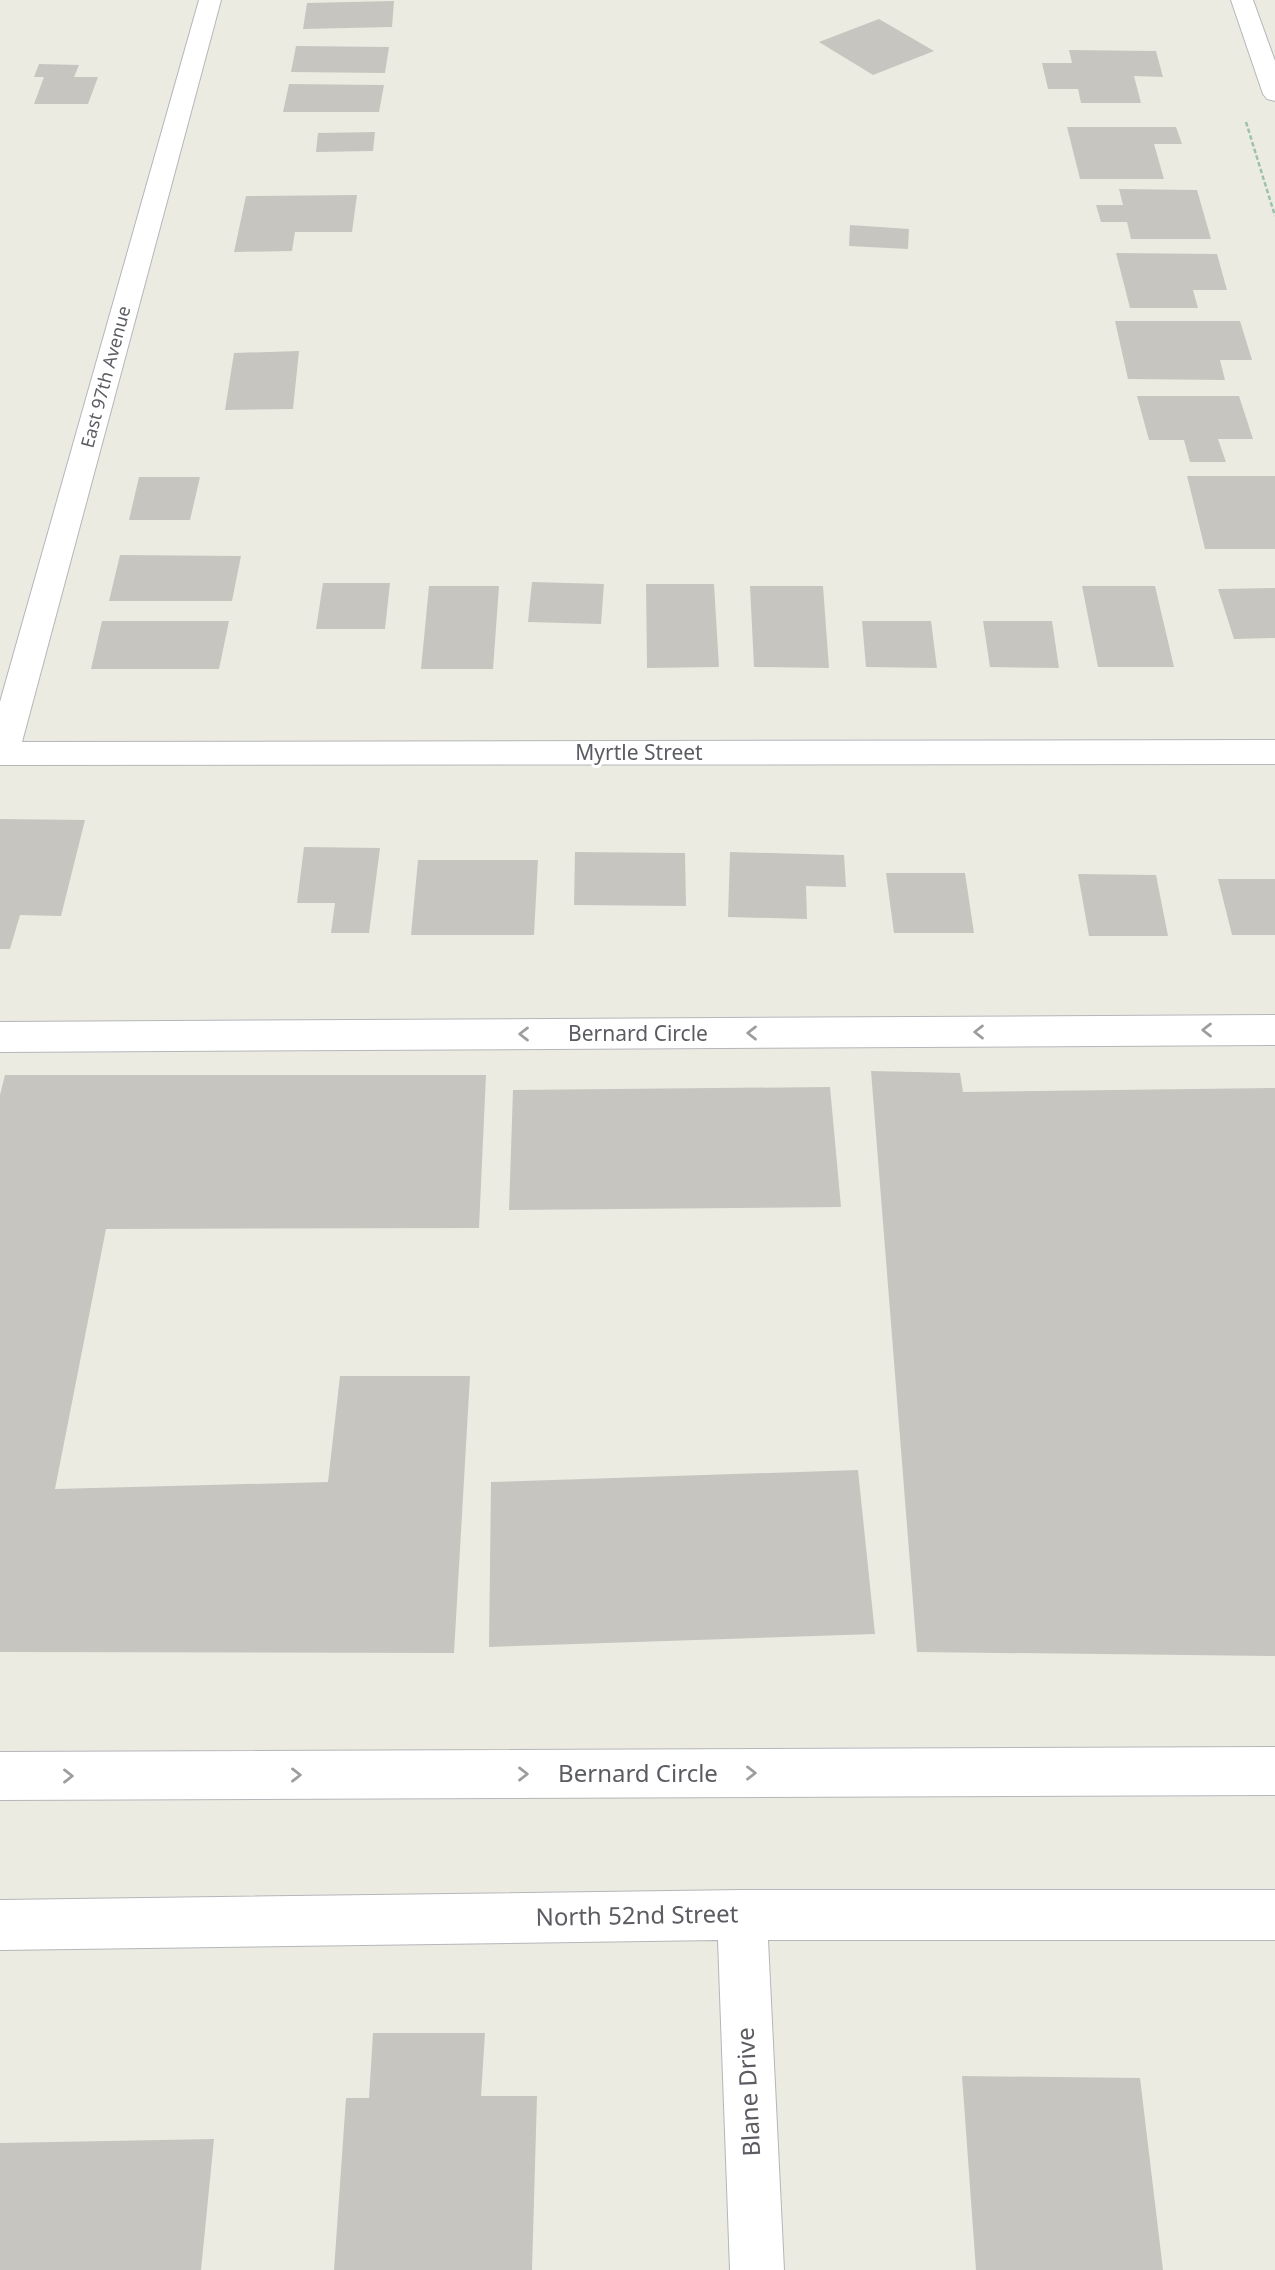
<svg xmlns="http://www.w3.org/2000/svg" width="1275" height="2270" viewBox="0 0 1275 2270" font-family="'Noto Sans',sans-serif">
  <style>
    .building { fill: #c7c5bf }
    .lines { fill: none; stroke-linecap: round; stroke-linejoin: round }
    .minor-casing { stroke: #b5b6bb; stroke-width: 2 }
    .path { stroke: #9cc1ac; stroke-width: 2.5; stroke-dasharray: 4.5 2.5; stroke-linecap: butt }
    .minor { fill: #fff; fill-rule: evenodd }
    .oneway { stroke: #9d9da0 }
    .labels { text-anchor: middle; stroke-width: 6; stroke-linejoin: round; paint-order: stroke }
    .far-street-label { font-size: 18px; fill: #5b5c61; stroke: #fff }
    .street-label { font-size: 21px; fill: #5b5c61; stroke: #fff }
    .near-street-label { font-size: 24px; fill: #5b5c61; stroke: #fff }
  </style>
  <rect width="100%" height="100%" fill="#ecebe2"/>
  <path class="building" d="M 394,1 L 392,27 L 303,29 L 307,3 Z
    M 879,19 L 934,51 L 873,75 L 819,42 Z
    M 296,46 L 389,47 L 385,73 L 291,72 Z
    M 1069,50 L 1156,51 L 1163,77 L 1134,76 L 1141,103 L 1081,103 L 1078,89 L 1048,89 L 1042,63 L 1072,63 Z
    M 39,64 L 79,65 L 74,77 L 98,77 L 88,104 L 34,104 L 44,77 L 34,77 Z
    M 289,84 L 384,85 L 379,112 L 283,112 Z
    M 1067,127 L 1176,127 L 1182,144 L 1154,144 L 1164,179 L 1080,179 Z
    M 375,132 L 373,151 L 316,152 L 318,133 Z
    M 1119,189 L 1197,190 L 1211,239 L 1131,239 L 1127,222 L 1101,222 L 1096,205 L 1123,205 Z
    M 357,195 L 352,232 L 295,232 L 292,251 L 234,252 L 246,196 Z
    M 850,225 L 909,229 L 908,249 L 849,246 Z
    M 1116,253 L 1217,254 L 1227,290 L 1193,290 L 1198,308 L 1130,308 Z
    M 1115,321 L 1240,321 L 1252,360 L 1220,360 L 1225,380 L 1128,379 Z
    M 299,351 L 293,409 L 225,410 L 234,353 Z
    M 1137,396 L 1239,396 L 1253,439 L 1218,439 L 1226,462 L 1190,462 L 1184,440 L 1149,440 Z
    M 1187,476 L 1275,476 L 1275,549 L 1205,549 Z
    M 139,477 L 200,477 L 190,520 L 129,520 Z
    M 120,555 L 241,556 L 232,601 L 109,601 Z
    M 532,582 L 604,584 L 601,624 L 528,622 Z
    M 323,583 L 390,583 L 385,629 L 316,629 Z
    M 646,584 L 714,584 L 719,667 L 647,668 Z
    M 429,586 L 499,586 L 493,669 L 421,669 Z
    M 750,586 L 823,586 L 829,668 L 754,667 Z
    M 1082,586 L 1155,586 L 1174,667 L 1098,667 Z
    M 1275,588 L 1275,638 L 1234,639 L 1218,589 Z
    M 102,621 L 229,621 L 219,669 L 91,669 Z
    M 862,621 L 931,621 L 937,668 L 866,667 Z
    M 983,621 L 1052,621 L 1059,668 L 990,667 Z
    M 0,819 L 85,820 L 61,916 L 20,915 L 10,949 L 0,949 Z
    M 304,847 L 380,848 L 369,933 L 331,933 L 335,903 L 297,903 Z
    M 575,852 L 685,853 L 686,906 L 574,905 Z
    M 730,852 L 844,855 L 846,887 L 806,886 L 807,919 L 728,917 Z
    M 418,860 L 538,860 L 534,935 L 411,935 Z
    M 886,873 L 965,873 L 974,933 L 894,933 Z
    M 1078,874 L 1156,875 L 1168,936 L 1089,936 Z
    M 1218,879 L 1275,879 L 1275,935 L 1232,935 Z
    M 871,1071 L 960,1073 L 963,1092 L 1275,1088 L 1275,1656 L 917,1652 Z
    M 5,1075 L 486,1075 L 479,1228 L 106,1229 L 55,1489 L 328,1482 L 340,1376 L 470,1376 L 454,1653 L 0,1652 L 0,1095 Z
    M 830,1087 L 841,1207 L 509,1210 L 513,1090 Z
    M 858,1470 L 875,1634 L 489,1647 L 491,1482 Z
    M 373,2033 L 485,2033 L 481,2096 L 537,2096 L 532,2270 L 334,2270 L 346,2098 L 369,2098 Z
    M 962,2076 L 1140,2078 L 1163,2270 L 976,2270 Z
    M 214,2139 L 201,2270 L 0,2270 L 0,2143 Z"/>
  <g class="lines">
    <g class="minor-casing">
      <path id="minor" d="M 199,0 L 221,0 L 22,742 L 1275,740 L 1275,764 L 0,765 L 0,702 Z
        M 1231,0 L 1253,0 L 1275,61 L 1275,101 L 1267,99 L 1263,94 Z
        M 1275,1015 L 1275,1045 L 0,1052 L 0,1022 Z
        M 1275,1747 L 1275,1795 L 0,1800 L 0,1752 Z
        M 742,1890 L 1275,1890 L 1275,1940 L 768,1940 L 784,2270 L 730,2270 L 718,1940 L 0,1950 L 0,1900 Z"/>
    </g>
    <path class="path" d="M 1246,122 L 1275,216"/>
    <use href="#minor" class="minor"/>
  </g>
  <defs><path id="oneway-chevron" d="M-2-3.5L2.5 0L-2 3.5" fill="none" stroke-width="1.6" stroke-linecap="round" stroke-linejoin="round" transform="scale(1.75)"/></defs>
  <g class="oneway">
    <use href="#oneway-chevron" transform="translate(1207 1030) rotate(180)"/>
    <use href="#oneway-chevron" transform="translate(979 1032) rotate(180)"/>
    <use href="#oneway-chevron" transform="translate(752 1033) rotate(180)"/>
    <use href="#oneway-chevron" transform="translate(524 1034) rotate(180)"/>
    <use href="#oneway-chevron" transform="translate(751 1773)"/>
    <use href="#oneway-chevron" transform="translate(523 1774)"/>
    <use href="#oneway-chevron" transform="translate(296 1775)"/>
    <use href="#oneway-chevron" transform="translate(68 1776)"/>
  </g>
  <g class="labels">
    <g class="far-street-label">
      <text transform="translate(106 377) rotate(-75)" y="6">East 97th Avenue</text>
    </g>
    <g class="street-label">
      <text x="639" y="760">Myrtle Street</text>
      <text x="638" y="1041">Bernard Circle</text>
    </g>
    <g class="near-street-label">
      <text x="638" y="1782">Bernard Circle</text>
      <text transform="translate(637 1916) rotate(-1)" y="8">North 52nd Street</text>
      <text transform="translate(749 2092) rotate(-93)" y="8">Blane Drive</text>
    </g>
  </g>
</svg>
